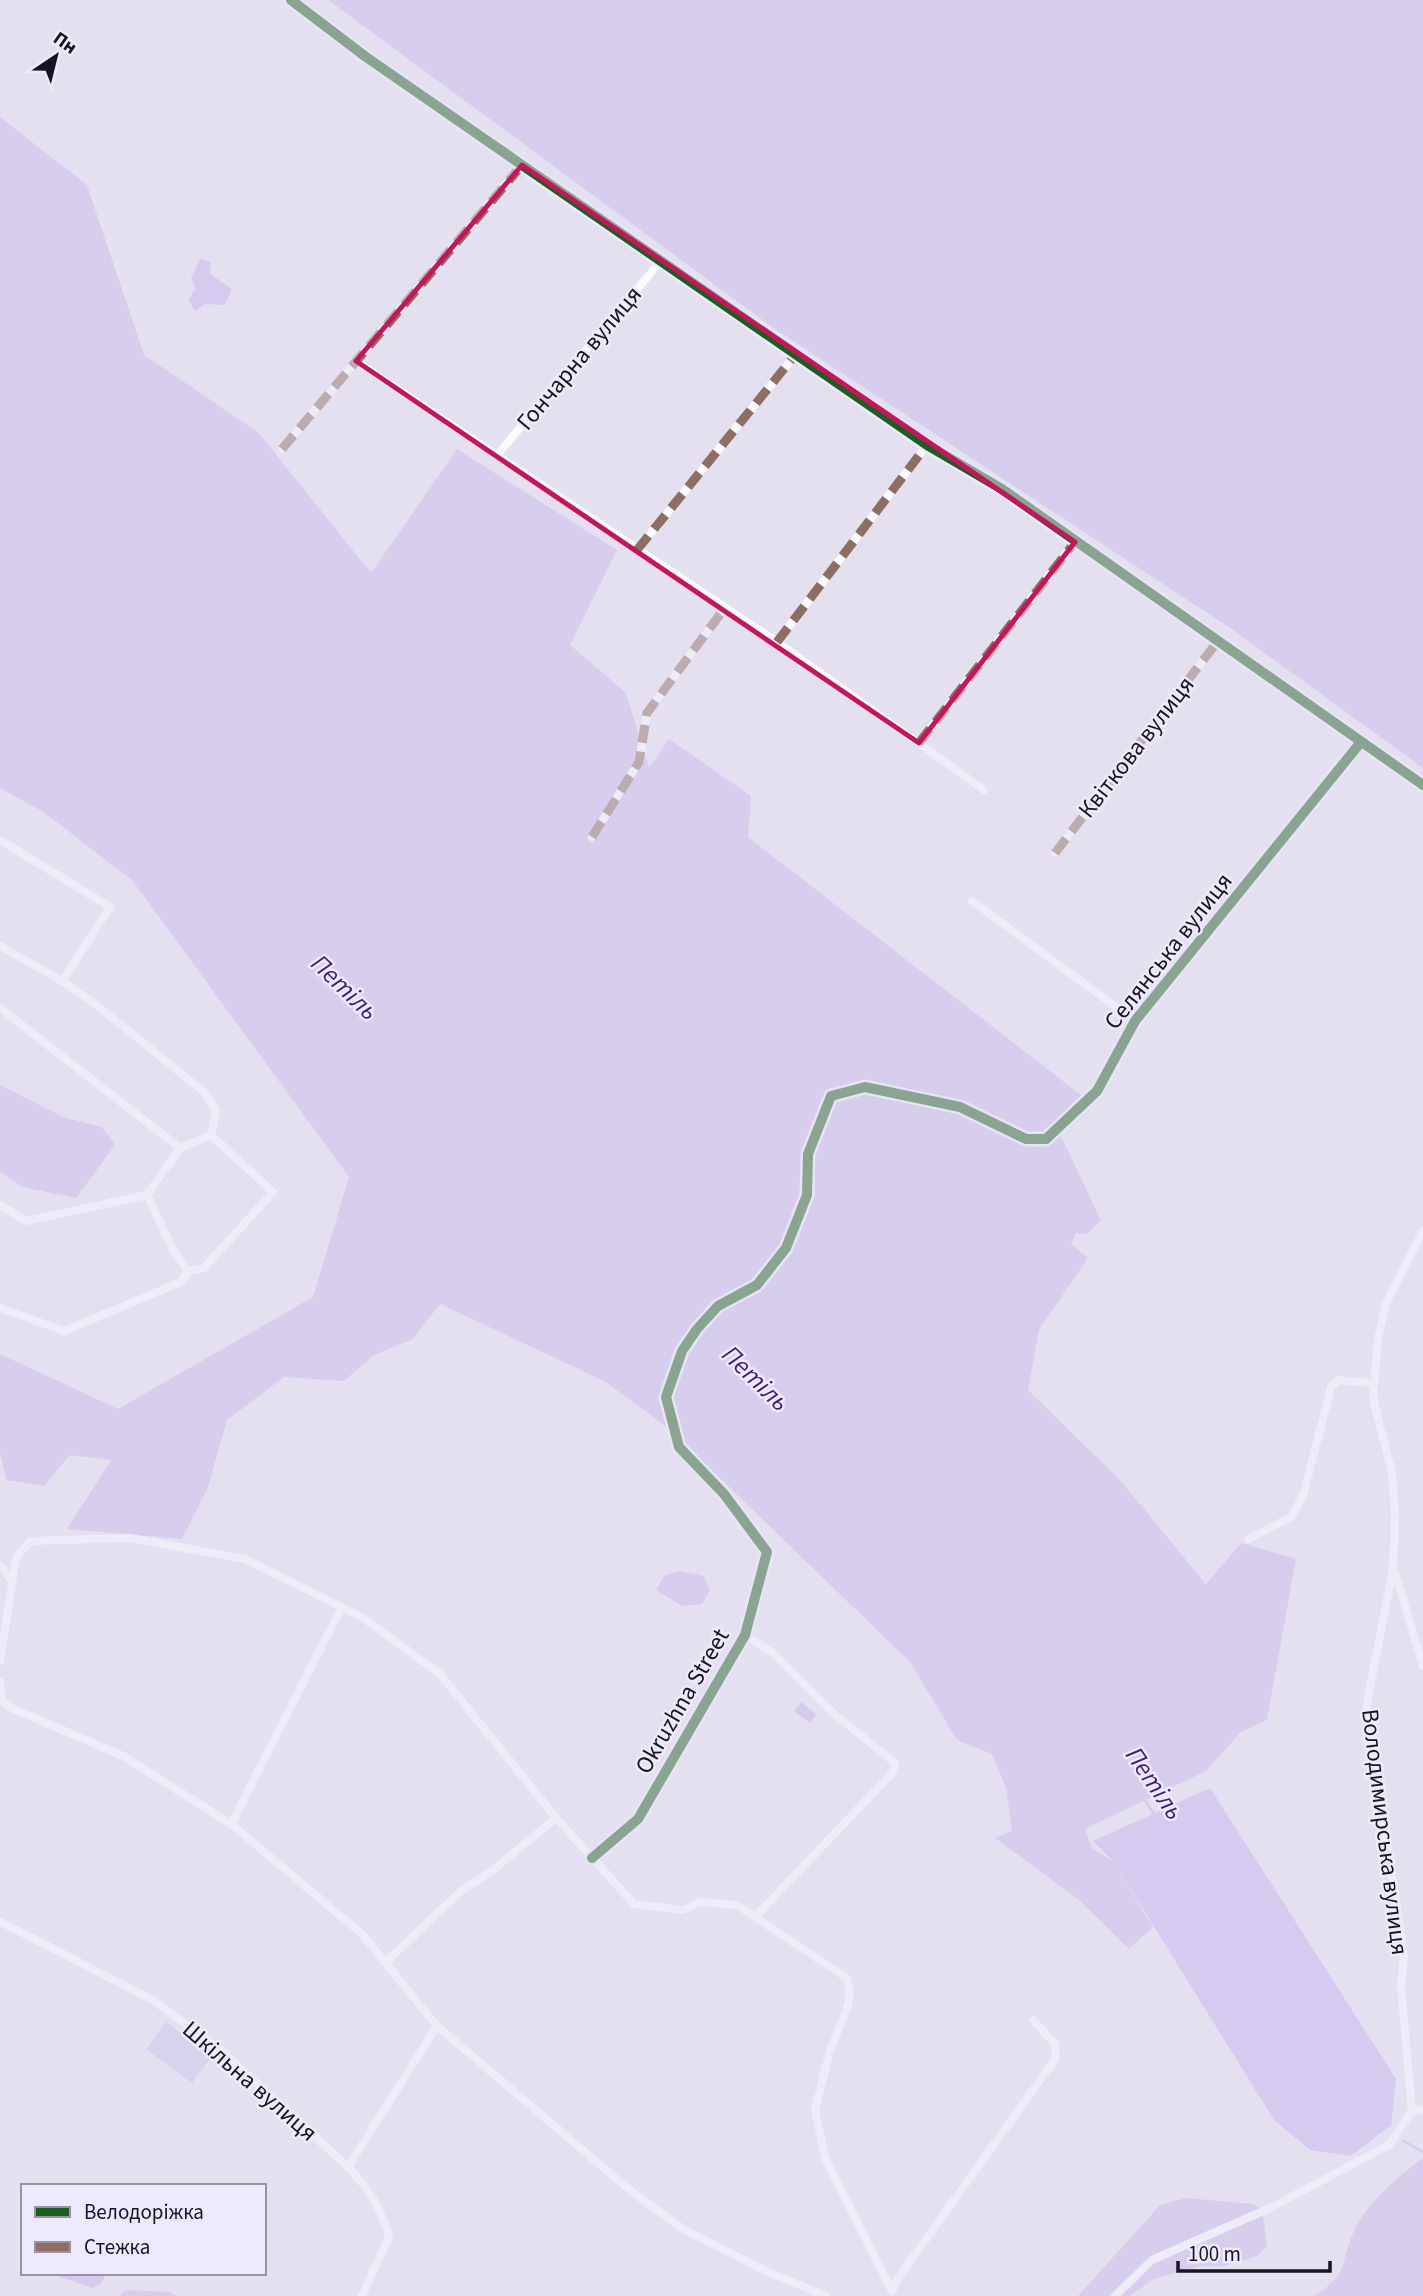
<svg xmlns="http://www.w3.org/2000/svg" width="1423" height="2296" viewBox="0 0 1423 2296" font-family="'Source Sans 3',sans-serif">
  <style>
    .green { fill: #cbc1e7 }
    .forest { fill: #c7b9ea }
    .water { fill: #c2b2ec }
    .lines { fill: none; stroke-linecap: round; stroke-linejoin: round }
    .stream { stroke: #c2b2ec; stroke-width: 2.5 }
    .minor { stroke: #fbfafd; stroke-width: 8 }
    .tertiary { stroke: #fbfafd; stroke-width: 10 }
    .quiet { stroke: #8d6e63; stroke-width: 9; stroke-dasharray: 18 9; stroke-linecap: butt }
    .cycleway-casing { stroke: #eee9fe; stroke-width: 15 }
    .cycleway { stroke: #1b5e20; stroke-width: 10 }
    .marked { fill: none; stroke: #c2185b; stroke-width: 5; stroke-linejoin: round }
    .labels { text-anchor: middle; stroke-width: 5; stroke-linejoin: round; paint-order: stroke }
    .street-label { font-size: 24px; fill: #17151e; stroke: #eee9fe }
    .water-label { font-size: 26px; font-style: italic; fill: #411d75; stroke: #eee9fe }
  </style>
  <rect width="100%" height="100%" fill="#e4e0f0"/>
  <path class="green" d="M 166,2022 L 212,2056 L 192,2083 L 146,2049 Z"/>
  <path class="forest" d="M 328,0 L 1423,0 L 1423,768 L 1230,628 L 772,327 Z
    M 0,117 L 87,185 L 144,355 L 258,432 L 371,573 L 457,449 L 617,550 L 570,645 L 626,693 L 649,768 L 669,739 L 751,796 L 748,837 L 1086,1099 L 1058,1130 L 1101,1220 L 1087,1234 L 1076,1233 L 1071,1244 L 1088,1258 L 1039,1330 L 1028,1390 L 1120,1480 L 1206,1584 L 1241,1543 L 1296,1559 L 1267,1720 L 1241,1732 L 1206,1771 L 1085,1829 L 1092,1848 L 1114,1862 L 1153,1927 L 1129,1949 L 1079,1900 L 995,1838 L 1012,1831 L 1006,1788 L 992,1754 L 957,1740 L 910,1662 L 668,1428 L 604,1381 L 440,1304 L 413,1339 L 374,1355 L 344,1381 L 284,1377 L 227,1420 L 208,1487 L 182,1539 L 67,1529 L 111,1460 L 70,1455 L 44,1486 L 6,1480 L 0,1452 L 0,1354 L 118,1409 L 313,1297 L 349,1177 L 132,880 L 42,811 L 0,788 Z
    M 0,1085 L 63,1117 L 102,1127 L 115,1145 L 76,1198 L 22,1187 L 0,1172 Z
    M 679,1571 L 704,1576 L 710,1591 L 702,1604 L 682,1606 L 656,1590 L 664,1576 Z
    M 1423,2158 L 1423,2296 L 1314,2296 C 1350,2274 1339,2263 1355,2229 C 1367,2202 1400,2175 1423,2158 Z
    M 1186,2198 L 1253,2204 L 1262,2209 L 1267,2246 L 1258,2256 L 1224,2266 L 1200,2266 L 1154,2279 L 1129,2296 L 1078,2296 L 1160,2205 Z
    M 125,2290 L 171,2292 L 176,2296 L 120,2296 Z"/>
  <path class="water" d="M 200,259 L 211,262 L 210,274 L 232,289 L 225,305 L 205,304 L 195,311 L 188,300 L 196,288 L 191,278 Z
    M 801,1702 L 816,1714 L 810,1723 L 794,1711 Z
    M 1210,1788 L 1396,2079 L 1391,2125 L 1351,2156 L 1310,2150 L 1274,2120 L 1114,1862 L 1093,1841 Z
    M 48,2273 L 106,2273 L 102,2283 L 93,2288 Z"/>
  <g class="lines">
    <path class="stream" d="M 0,740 L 254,925 L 1094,1723 L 1154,1814
      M 1403,2141 L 1423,2152"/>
    <path class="minor" d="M 356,361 L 777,642 L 984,790
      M 282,449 L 522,165
      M 497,455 L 661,261
      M 637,550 L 796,354
      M 777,642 L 927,445
      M 919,743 L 1075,542
      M 592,837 L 639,762 L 647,713 L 724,609
      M 0,840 L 110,907 L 62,981 L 0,946
      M 1055,853 L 1218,641
      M 972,901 L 1135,1021
      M 62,981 L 99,1007 L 204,1092 L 216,1110 L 211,1135 L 180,1148
      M 0,1008 L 180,1148 L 147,1195 L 174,1251 L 188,1271 L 181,1282 L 64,1331 L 0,1308
      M 0,1205 L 26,1221 L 147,1195
      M 188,1271 L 204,1268 L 273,1192 L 211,1135
      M 1248,1539 L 1291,1517 L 1303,1496 L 1331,1387 L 1338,1380 L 1374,1383
      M 0,1565 L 12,1582
      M 1395,1572 L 1423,1666
      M 745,1635 L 773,1653 L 833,1713 L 895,1763 L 893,1772 L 756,1916
      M 0,1661 L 16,1558 L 30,1541 L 130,1538 L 245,1559 L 362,1617 L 440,1674 L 556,1818
      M 0,1682 L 2,1700
      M 0,1699 L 9,1707 L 123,1756 L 231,1824 L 362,1934 L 437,2026 L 631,2191 L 683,2229 L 766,2271 L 826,2296
      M 231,1824 L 342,1607
      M 592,1858 L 638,1819 L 745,1635 L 767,1552 L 724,1494 L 679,1447 L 666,1397 L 682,1351 L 697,1329 L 718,1306 L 757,1285 L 786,1248 L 807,1195 L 808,1154 L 831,1096 L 865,1087 L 960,1107 L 1026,1139 L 1046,1139 L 1097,1091 L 1135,1021 L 1361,742
      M 1,1922 L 153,2000 L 223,2052 L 348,2167 L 437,2026
      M 385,1963 L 462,1890 L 492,1871 L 556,1818 L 634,1904 L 683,1910 L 700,1902 L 737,1905 L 847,1978 L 850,1992 L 848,2005 L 830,2051 L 815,2110 L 825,2158 L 892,2291 L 898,2278 L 1056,2058 L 1055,2044 L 1033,2020
      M 1412,2111 L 1401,1986 L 1404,1957 L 1400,1926 L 1366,1709 L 1393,1568 L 1395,1514 L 1392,1473 L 1373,1399 L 1378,1338 L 1387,1301 L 1423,1231
      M 1412,2111 L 1423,2110
      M 348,2167 C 369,2189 381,2208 389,2237 L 362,2296
      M 1115,2296 L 1152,2260 L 1270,2208 L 1389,2145 L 1412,2111"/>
    <path class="tertiary" d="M 291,0 L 366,57 L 522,165 L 927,445 L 1002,489 L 1423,785"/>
    <path class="quiet" d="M 282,449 L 522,165
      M 637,550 L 796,354
      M 777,642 L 927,445
      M 919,743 L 1075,542
      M 592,837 L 639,762 L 647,713 L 724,609
      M 1055,853 L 1218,641"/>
    <g class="cycleway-casing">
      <path id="cycleway" d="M 291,0 L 366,57 L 522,165 L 927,445 L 1002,489 L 1423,785
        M 592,1858 L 638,1819 L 745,1635 L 767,1552 L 724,1494 L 679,1447 L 666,1397 L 682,1351 L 697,1329 L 718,1306 L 757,1285 L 786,1248 L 807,1195 L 808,1154 L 831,1096 L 865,1087 L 960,1107 L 1026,1139 L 1046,1139 L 1097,1091 L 1135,1021 L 1361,742"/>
    </g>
    <use href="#cycleway" class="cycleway"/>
  </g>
  <path d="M0 0H1423V2296H0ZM 522,165 L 1075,542 L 919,743 L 356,361 Z" fill="#e4e0f0" fill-opacity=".55" fill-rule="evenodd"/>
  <path class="marked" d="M 522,165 L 1075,542 L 919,743 L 356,361 Z"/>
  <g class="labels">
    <g class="street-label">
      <text transform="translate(579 358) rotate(-50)" y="8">Гончарна вулиця</text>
      <text transform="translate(1136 747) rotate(-52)" y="8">Квіткова вулиця</text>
      <text transform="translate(1168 951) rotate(-52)" y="8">Селянська вулиця</text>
      <text transform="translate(682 1701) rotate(-60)" y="8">Okruzhna Street</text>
      <text transform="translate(1385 1832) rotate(83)" y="8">Володимирська вулиця</text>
      <text transform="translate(250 2081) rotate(41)" y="8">Шкільна вулиця</text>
    </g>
    <g class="water-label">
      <text transform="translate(345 987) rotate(44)" y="9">Петіль</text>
      <text transform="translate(756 1378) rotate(44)" y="9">Петіль</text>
      <text transform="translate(1155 1783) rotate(56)" y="9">Петіль</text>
    </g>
  </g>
  <rect x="21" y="2184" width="245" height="91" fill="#eee9fe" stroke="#9894a4" stroke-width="2"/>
  <rect x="35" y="2207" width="35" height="10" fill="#1b5e20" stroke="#9894a4" stroke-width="2"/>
  <text x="84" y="2219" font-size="21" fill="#17151e">Велодоріжка</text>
  <rect x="35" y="2242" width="35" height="10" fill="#8d6e63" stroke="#9894a4" stroke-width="2"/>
  <text x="84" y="2254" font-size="21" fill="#17151e">Стежка</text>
  <g transform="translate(56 56) rotate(35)" stroke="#eee9fe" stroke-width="5" paint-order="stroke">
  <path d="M0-5L12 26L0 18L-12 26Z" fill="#17151e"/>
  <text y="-10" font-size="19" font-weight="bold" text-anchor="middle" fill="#17151e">Пн</text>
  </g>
  <path d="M1178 2261v10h152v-10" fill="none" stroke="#17151e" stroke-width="3.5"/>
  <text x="1188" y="2261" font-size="21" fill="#17151e" stroke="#eee9fe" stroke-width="5" paint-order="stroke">100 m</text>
</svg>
